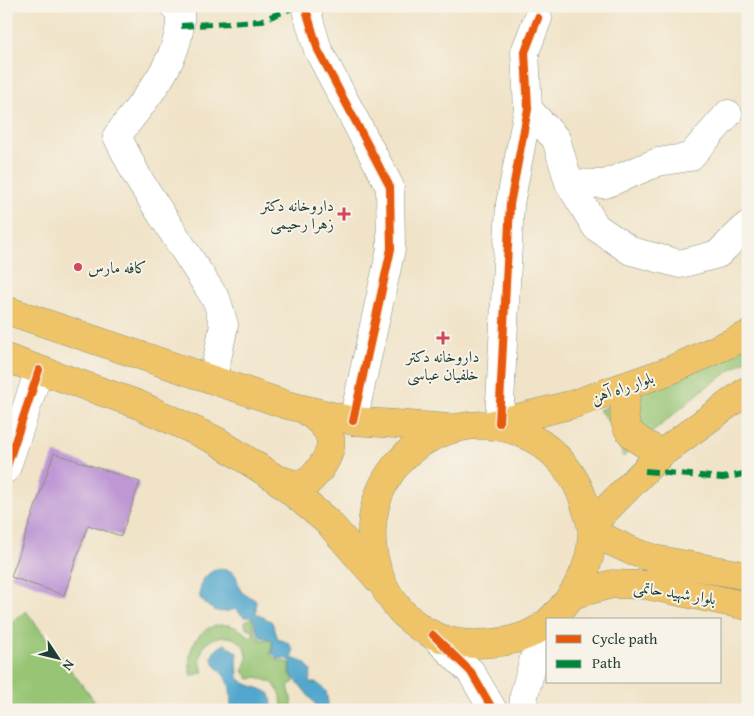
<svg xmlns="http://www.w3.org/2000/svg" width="754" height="716" viewBox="0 0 754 716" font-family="'Gentium Book Plus',Amiri,serif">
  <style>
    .green { fill: #97c574; stroke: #5b8154 }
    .water { fill: #51a7cd; stroke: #387280 }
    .building { fill: #be97d4 }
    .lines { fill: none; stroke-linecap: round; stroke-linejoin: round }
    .minor-casing { stroke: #88907e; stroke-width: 29 }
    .major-casing { stroke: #88907e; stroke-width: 29 }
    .minor { stroke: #fff; stroke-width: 28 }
    .major { stroke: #efc469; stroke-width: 28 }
    .quiet { stroke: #00873e; stroke-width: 6; stroke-dasharray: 12 6; stroke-linecap: butt }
    .cycleway-casing { stroke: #f7f3e8; stroke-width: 11 }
    .cycleway { stroke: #e8590c; stroke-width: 8 }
    .poi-dot { fill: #d1495b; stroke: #f7f3e8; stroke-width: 2 }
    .labels { text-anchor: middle; stroke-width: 4; stroke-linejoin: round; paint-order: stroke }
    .poi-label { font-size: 16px; fill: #1f3d34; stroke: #f7f3e8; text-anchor: end }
    .street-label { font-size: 16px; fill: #1f3d34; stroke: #f7f3e8 }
  </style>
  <rect width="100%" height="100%" fill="#f7f3e8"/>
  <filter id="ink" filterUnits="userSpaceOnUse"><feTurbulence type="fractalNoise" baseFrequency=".02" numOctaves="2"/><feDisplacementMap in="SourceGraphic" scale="10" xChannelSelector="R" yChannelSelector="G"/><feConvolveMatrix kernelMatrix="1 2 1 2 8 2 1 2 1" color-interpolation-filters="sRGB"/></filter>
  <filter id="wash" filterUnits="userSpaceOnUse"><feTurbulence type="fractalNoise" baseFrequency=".0096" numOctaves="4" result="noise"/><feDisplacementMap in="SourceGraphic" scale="20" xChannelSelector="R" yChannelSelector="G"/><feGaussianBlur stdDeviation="1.12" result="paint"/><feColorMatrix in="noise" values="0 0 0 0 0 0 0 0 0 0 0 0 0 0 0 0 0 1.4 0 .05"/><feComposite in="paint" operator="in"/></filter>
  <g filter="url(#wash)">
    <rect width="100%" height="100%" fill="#f0e3c8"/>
    <path class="green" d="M 748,342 L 748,359 L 705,388 L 623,457 L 616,431 L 599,410 Z
      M 26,611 L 101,710 L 6,710 L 6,626 Z
      M 252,618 L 255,632 L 261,640 L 270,640 L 272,643 L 271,654 L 275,659 L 290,663 L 290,674 L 295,681 L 288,686 L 292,703 L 292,710 L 282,710 L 281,695 L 273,683 L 257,677 L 249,679 L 243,671 C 245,667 248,661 247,656 C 243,625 188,632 203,672 L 192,676 C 183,652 199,622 227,625 C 237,626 244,633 251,637 L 254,633 L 251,629 L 246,628 L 245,622 Z"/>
    <path class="water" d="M 217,569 C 245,569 233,585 243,593 C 246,596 252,597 256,601 L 256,613 L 272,622 L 278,639 L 289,643 L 293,650 L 292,658 L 305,663 L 311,671 L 309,683 L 317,683 L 326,691 L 328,703 L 325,709 L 320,710 L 291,674 L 291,662 L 288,659 L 277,658 L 272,653 L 273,642 L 270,639 L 261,637 L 257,631 L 253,617 L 244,617 L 235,609 C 219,615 211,611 200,598 C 199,584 203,575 217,569 Z
      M 225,644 L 237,653 L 238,678 C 248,688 260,686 270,694 L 273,710 L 232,710 C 229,702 232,693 229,685 C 224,668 196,659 225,644 Z"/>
    <g id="blocks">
      <path class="building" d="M 54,453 L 140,482 L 121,536 L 88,525 L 64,595 L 11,577 Z"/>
    </g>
  </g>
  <g filter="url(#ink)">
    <use href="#blocks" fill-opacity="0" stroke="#88907e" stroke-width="1"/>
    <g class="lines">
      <g class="minor-casing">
        <path id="minor" d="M 174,6 L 180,10 C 184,58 144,100 117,136 L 138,178 L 217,301 L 224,325 L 213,379
          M 305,6 L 318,50 L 390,187 L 391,249 L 353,421
          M 528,109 L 556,139 L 569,183 L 596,227 L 631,251 L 680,264 L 718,254 L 748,225
          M 569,183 L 605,184 L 658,162 L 690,157 L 728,114
          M 499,423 L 510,204 L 528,109 L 525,52 L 538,18
          M 6,469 L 39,370
          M 433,635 L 471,672 L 493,710
          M 523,710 L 524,695 L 543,626"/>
      </g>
      <g class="major-casing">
        <path id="major" d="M 6,310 L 287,405 L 353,421 L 451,428
          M 6,358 L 137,404 L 217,441 L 275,478 L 328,522 L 377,578
          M 628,385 C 620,426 622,434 662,453
          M 493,424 L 574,404 L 671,370 L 748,335
          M 275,478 L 294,484 L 306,484 C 318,473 336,452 329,434 C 324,423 313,416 304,409
          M 591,525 L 662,453 L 748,390
          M 593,533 L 634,552 L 659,560 L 748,576
          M 572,595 L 612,584 L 646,585 L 748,606
          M 548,622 C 534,635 511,642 492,643 C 473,645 451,644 433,635 C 369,604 351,515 399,462 C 410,449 424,440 439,434 C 502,407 569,444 586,508 C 588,516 593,526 592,534 C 592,567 574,598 550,620"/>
      </g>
      <use href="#minor" class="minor"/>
      <use href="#major" class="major"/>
      <path class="quiet" d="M 181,26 L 260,21 L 297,6
        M 645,471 L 723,478 L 748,473"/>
      <g class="cycleway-casing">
        <path id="cycleway" d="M 305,6 L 318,50 L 390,187 L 391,249 L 353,421
          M 499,423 L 510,204 L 528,109 L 525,52 L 538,18
          M 6,469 L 39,370
          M 433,635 L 471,672 L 493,710"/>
      </g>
      <use href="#cycleway" class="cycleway"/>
    </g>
  </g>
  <g class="poi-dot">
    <path d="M341.5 206.5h5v5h5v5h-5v5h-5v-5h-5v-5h5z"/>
    <circle cx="78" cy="267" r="5"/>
    <path d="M440.5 330.5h5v5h5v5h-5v5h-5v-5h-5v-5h5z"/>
  </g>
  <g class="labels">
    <g class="poi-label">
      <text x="334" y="211">داروخانه دکتر<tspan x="334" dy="18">زهرا رحیمی</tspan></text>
      <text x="88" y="273" text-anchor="start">کافه مارس</text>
      <text x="443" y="362" text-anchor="middle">داروخانه دکتر<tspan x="443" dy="18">خلفیان عباسی</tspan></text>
    </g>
    <g class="street-label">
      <text transform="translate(622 387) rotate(-19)" y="6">بلوار راه آهن</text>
      <text transform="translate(675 592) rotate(9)" y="6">بلوار شهید حاتمی</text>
    </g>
  </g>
  <rect width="754" height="716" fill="none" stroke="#f7f3e8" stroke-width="25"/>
  <rect x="546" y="618" width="175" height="65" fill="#f7f3e8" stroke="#a1aaa0"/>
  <rect x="556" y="635" width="25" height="8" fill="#e8590c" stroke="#a1aaa0"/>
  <text x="592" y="644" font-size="15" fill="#1f3d34">Cycle path</text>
  <rect x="556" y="660" width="25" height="8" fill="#00873e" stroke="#a1aaa0"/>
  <text x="592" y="668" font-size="15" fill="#1f3d34">Path</text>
  <g transform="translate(58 658) rotate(125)" stroke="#f7f3e8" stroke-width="4" paint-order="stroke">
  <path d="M0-4L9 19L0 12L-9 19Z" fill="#1f3d34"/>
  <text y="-8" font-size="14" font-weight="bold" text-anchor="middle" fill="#1f3d34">N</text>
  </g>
</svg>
